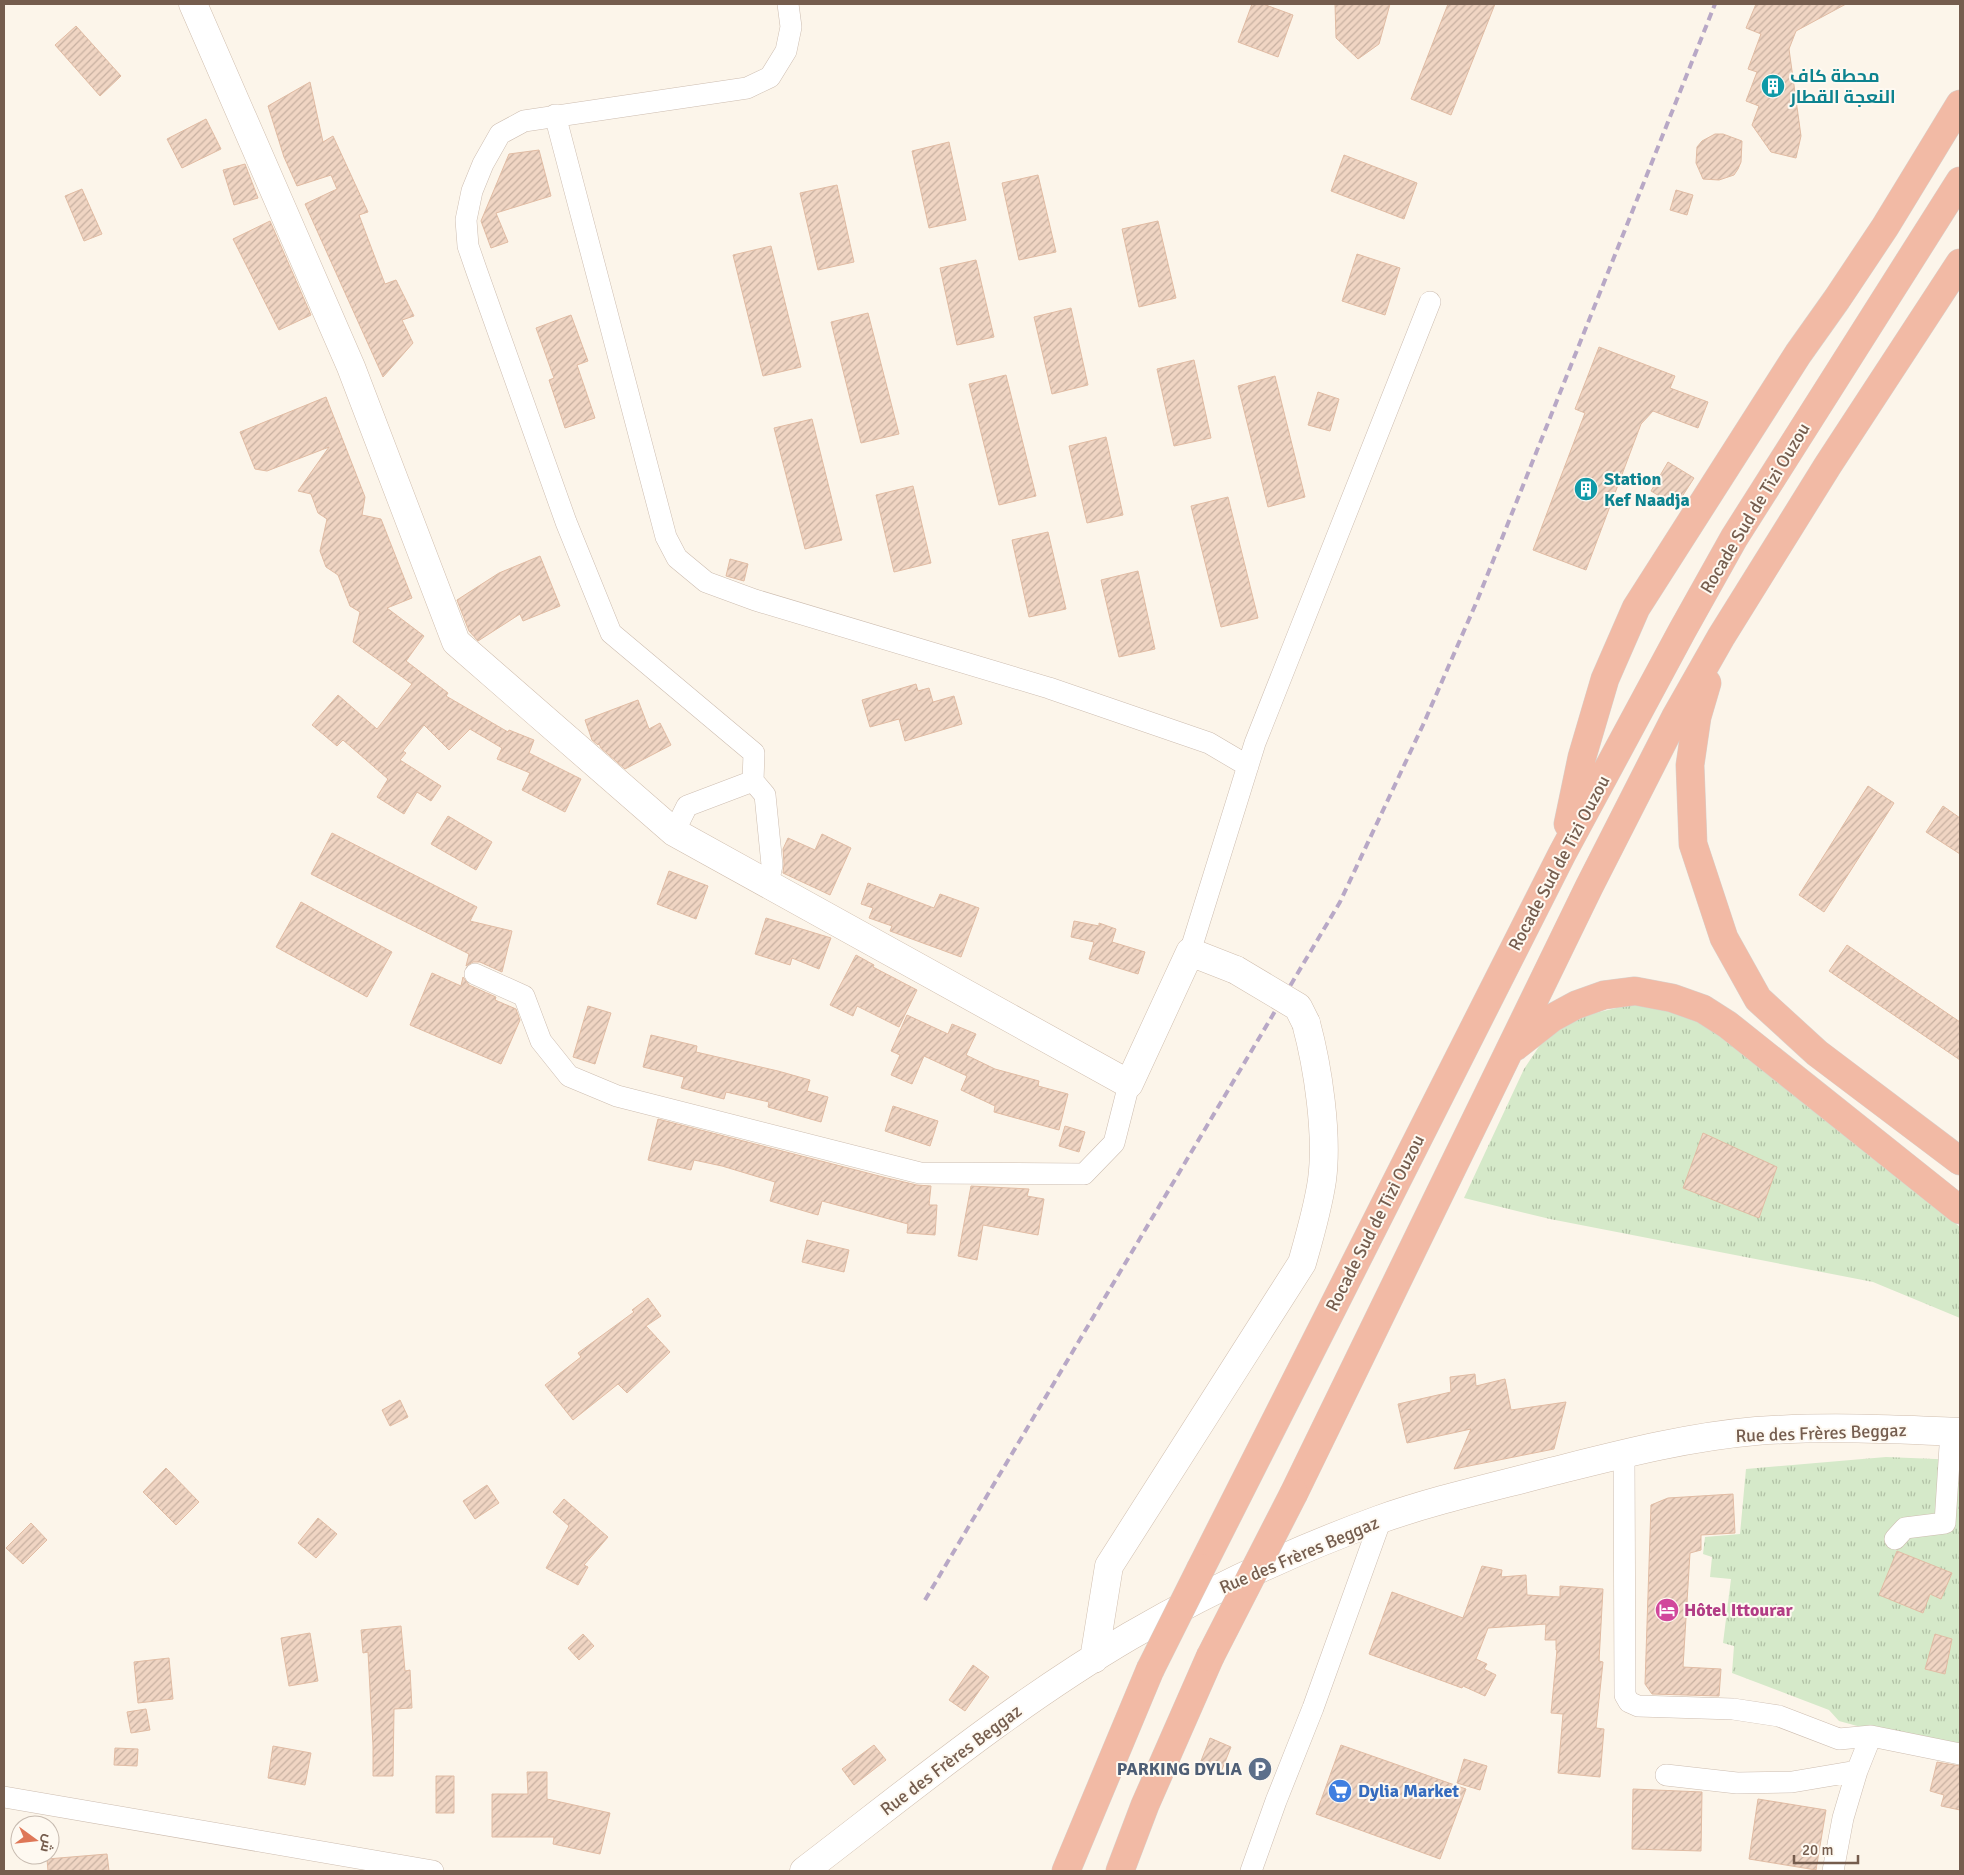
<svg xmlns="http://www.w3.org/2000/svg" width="1964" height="1875" viewBox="0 0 1964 1875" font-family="Signika,Cairo,sans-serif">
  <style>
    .grass { fill: url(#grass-tufts) }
    .building { fill: url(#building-hatch); stroke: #e1bca4 }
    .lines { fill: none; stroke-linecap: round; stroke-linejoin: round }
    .street-casing { stroke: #cdbdb0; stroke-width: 22 }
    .secondary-casing { stroke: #d0beae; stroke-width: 29 }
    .highway-casing { stroke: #d8d2cd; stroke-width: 29 }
    .street { stroke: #fff; stroke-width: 21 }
    .secondary { stroke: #fff; stroke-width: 28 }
    .highway { stroke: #f2baa5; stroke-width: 28 }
    .rail { stroke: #b8a8c6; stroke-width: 4; stroke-dasharray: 8 5; stroke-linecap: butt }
    .secondary-bridge-casing { stroke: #d0beae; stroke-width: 29; stroke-linecap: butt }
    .highway-bridge-casing { stroke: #d8d2cd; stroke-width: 29; stroke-linecap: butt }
    .secondary-bridge { stroke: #fff; stroke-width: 28 }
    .highway-bridge { stroke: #f2baa5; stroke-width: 28 }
    .labels { text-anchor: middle; stroke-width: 4; stroke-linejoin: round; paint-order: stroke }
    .culture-label { font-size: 18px; font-weight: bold; fill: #0d838f; stroke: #fef9f1; text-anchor: start }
    .street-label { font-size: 18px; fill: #755d4e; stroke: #fef9f1 }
    .hotel-label { font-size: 18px; font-weight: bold; fill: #b23c85; stroke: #fef9f1; text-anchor: start }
    .service-label { font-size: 18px; font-weight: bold; fill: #4e5e75; stroke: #fef9f1; text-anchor: end }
    .shop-label { font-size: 18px; font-weight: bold; fill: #366cbe; stroke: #fef9f1; text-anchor: start }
  </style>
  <defs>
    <pattern id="grass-tufts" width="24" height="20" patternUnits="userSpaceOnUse" patternTransform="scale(1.25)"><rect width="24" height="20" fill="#d5e9c9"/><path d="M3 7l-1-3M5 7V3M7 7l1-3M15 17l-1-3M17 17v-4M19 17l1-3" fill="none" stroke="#b1c0a5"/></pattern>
    <pattern id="building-hatch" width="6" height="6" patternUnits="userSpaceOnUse" patternTransform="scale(1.25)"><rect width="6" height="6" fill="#f0d5c3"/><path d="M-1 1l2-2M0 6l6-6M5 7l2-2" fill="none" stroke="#c7b0a1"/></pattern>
  </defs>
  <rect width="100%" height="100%" fill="#fcf5ea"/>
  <path class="grass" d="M 1642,1002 L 1693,1015 L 1960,1227 L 1960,1318 L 1873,1282 L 1550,1219 L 1464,1198 L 1524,1069 L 1542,1042 L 1578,1017 Z
    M 1886,1457 L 1960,1460 L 1960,1746 L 1861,1727 L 1839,1721 L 1829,1710 L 1732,1673 L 1734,1646 L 1723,1643 L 1731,1579 L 1710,1577 L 1712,1557 L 1703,1554 L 1705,1537 L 1740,1534 L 1746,1469 Z"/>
  <path class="building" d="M 1252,4 L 1263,4 L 1293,15 L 1278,57 L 1238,42 Z
    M 1335,4 L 1390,4 L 1379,44 L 1358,59 L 1336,38 Z
    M 1448,4 L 1495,4 L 1451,115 L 1411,99 Z
    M 1756,4 L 1846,4 L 1796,31 L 1789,49 L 1801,136 L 1796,158 L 1771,152 L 1752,125 L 1759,106 L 1746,101 L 1757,72 L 1748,69 L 1761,34 L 1746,28 Z
    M 76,26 L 121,76 L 100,96 L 55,45 Z
    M 310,82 L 323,142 L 333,136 L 368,212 L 359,215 L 385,284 L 396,280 L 414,316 L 402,320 L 413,343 L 383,377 L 305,204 L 337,189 L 331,175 L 297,186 L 284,157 L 268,106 Z
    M 206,119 L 221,149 L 182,168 L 167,139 Z
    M 1715,134 L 1723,134 L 1742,141 L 1741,162 L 1738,169 L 1734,175 L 1719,180 L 1703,179 L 1696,163 L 1697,147 L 1702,141 Z
    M 949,142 L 966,220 L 929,228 L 912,151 Z
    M 539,150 L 551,196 L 496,213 L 508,242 L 491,248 L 481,221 L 509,154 Z
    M 1344,155 L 1417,183 L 1404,219 L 1331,191 Z
    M 245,164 L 258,198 L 234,205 L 223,170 Z
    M 1038,175 L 1056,252 L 1019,260 L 1002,183 Z
    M 837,185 L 854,262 L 818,270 L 800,193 Z
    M 82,189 L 102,234 L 84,241 L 65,196 Z
    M 1676,190 L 1693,195 L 1687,215 L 1670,210 Z
    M 270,221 L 311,315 L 279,330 L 233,239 Z
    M 1158,221 L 1176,298 L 1139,307 L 1122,229 Z
    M 771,246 L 801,367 L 763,376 L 733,255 Z
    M 1357,254 L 1400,268 L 1385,315 L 1342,301 Z
    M 976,260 L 994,337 L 957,345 L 940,268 Z
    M 1071,308 L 1088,385 L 1052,394 L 1034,317 Z
    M 868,313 L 899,434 L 861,443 L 831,322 Z
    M 571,315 L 588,361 L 577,365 L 595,418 L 565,428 L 549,380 L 554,378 L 536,328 Z
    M 1599,347 L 1675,376 L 1670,388 L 1708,402 L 1698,428 L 1653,411 L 1641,424 L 1586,570 L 1533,550 L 1585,413 L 1575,409 Z
    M 1194,360 L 1211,438 L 1174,446 L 1157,369 Z
    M 1006,375 L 1036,496 L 999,505 L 969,384 Z
    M 1275,376 L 1305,497 L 1268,507 L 1238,386 Z
    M 1318,392 L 1339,399 L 1330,431 L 1308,425 Z
    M 326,397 L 365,497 L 362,515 L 381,519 L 412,598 L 387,608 L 424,636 L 406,661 L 448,693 L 446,696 L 508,732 L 509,730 L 534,740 L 529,753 L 581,779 L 565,812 L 522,790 L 530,773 L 497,759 L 502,748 L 470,729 L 449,750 L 424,725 L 403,751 L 406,753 L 400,760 L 441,786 L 431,801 L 417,792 L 404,814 L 377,797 L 388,779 L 343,740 L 337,746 L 312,725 L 338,695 L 377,729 L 412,684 L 353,642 L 360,612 L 350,606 L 338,575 L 326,567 L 320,551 L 327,519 L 318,513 L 311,494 L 298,491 L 329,447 L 267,471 L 255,469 L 240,432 Z
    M 812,419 L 842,540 L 805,549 L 774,428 Z
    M 1106,437 L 1123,515 L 1087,523 L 1069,446 Z
    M 1668,462 L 1694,478 L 1676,506 L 1651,491 Z
    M 913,486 L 931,563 L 894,572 L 876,495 Z
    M 1228,497 L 1258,618 L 1221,627 L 1191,506 Z
    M 1048,532 L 1066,609 L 1029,617 L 1012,540 Z
    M 540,556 L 560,606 L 523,621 L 520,614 L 478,641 L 469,631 L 457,600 L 499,573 Z
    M 730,559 L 748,564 L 744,581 L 726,576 Z
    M 1138,571 L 1155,649 L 1119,657 L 1101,580 Z
    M 916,684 L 918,691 L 929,688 L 933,702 L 954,696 L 962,724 L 905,741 L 899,719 L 870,727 L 862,700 Z
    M 638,700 L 649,729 L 660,723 L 671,745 L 625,769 L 601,748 L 599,744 L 598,745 L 592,740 L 585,720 Z
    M 1868,786 L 1894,803 L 1824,912 L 1799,895 Z
    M 1943,806 L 1960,818 L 1960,854 L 1926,832 Z
    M 448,816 L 492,842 L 476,870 L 431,844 Z
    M 332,833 L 477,907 L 470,921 L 512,931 L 502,972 L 480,962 L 473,962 L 466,966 L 469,954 L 311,874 Z
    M 822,834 L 851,848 L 830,895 L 783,873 L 784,864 L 783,849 L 788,838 L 815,850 Z
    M 669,871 L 708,886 L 696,919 L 657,904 Z
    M 868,883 L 934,908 L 940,894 L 979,908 L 961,957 L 890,931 L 892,926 L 869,918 L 873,908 L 861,904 Z
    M 301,902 L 392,952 L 367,997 L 276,947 Z
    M 766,918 L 831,938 L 819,969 L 792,958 L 790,965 L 755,954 Z
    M 1074,921 L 1099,926 L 1099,923 L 1116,929 L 1112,942 L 1145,952 L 1138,974 L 1089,959 L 1094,942 L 1071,937 Z
    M 1847,945 L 1960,1022 L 1960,1060 L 1829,971 Z
    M 856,955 L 874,965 L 873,967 L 917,990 L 899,1027 L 857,1006 L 853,1016 L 830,1005 Z
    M 432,973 L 461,986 L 463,977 L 469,985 L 496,997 L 495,1000 L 516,1009 L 520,1020 L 501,1064 L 410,1025 Z
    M 588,1006 L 611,1013 L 595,1064 L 573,1057 Z
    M 907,1015 L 948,1034 L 952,1024 L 976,1034 L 966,1055 L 995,1069 L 1039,1081 L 1038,1086 L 1068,1094 L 1059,1130 L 994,1112 L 995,1106 L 961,1090 L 967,1076 L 924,1056 L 912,1084 L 891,1075 L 900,1055 L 891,1051 Z
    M 651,1035 L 697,1046 L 696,1052 L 778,1071 L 810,1080 L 807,1091 L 828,1097 L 821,1122 L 768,1107 L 769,1102 L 726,1092 L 724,1099 L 681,1088 L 684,1077 L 643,1067 Z
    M 893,1106 L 938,1121 L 930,1146 L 885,1131 Z
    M 658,1119 L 887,1178 L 917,1185 L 931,1186 L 929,1205 L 937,1205 L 935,1235 L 907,1233 L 908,1224 L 822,1201 L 818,1215 L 770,1201 L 775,1182 L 722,1166 L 694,1160 L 691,1170 L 648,1160 Z
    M 1065,1126 L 1085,1132 L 1079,1152 L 1059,1146 Z
    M 1703,1133 L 1777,1167 L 1759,1218 L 1683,1188 Z
    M 971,1186 L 1029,1189 L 1027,1196 L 1044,1199 L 1038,1235 L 983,1225 L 977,1260 L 958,1256 Z
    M 807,1240 L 849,1250 L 844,1272 L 802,1262 Z
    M 648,1298 L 661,1316 L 646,1326 L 670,1352 L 627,1393 L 618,1384 L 573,1420 L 545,1385 L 581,1357 L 578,1353 L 634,1312 L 632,1310 Z
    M 1475,1374 L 1476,1386 L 1505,1379 L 1511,1410 L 1566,1402 L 1554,1449 L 1454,1469 L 1471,1429 L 1407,1443 L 1398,1404 L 1451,1392 L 1450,1377 Z
    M 400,1400 L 408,1417 L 390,1426 L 382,1410 Z
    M 166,1468 L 199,1502 L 176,1525 L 143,1492 Z
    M 487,1485 L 499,1503 L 475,1519 L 463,1501 Z
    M 1733,1494 L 1735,1533 L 1701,1535 L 1701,1550 L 1690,1553 L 1683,1667 L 1721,1669 L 1719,1696 L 1652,1694 L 1645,1684 L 1651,1505 L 1668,1498 Z
    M 564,1499 L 608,1537 L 584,1565 L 588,1567 L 578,1585 L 546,1568 L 569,1526 L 553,1512 Z
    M 318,1518 L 337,1534 L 316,1558 L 298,1543 Z
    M 31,1523 L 47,1540 L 23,1564 L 6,1548 Z
    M 1897,1551 L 1952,1573 L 1941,1599 L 1930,1594 L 1923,1613 L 1879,1595 Z
    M 1482,1566 L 1502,1570 L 1501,1577 L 1526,1575 L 1527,1595 L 1560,1597 L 1560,1586 L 1603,1589 L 1599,1661 L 1603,1662 L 1596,1728 L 1604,1729 L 1600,1777 L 1558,1773 L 1563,1714 L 1551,1713 L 1557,1650 L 1556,1650 L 1556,1640 L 1545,1640 L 1546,1624 L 1488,1628 L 1476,1659 L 1487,1664 L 1484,1669 L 1496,1675 L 1485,1696 L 1463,1686 L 1462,1688 L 1369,1654 L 1392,1592 L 1463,1618 Z
    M 401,1626 L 405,1671 L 410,1670 L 412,1708 L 394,1709 L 393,1776 L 373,1776 L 373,1746 L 368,1652 L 363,1653 L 361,1630 Z
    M 310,1633 L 318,1681 L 289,1686 L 281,1638 Z
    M 583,1634 L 594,1646 L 579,1660 L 568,1648 Z
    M 1935,1634 L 1952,1639 L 1945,1674 L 1925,1669 Z
    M 169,1658 L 173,1699 L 138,1703 L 134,1662 Z
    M 973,1665 L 989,1677 L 965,1711 L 949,1700 Z
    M 146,1709 L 150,1730 L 131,1733 L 127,1712 Z
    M 1210,1738 L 1231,1747 L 1221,1772 L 1199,1766 Z
    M 874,1745 L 886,1760 L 854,1785 L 842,1769 Z
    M 1341,1745 L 1466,1789 L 1440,1859 L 1316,1814 Z
    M 273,1746 L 311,1753 L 305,1785 L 268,1778 Z
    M 115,1748 L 138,1749 L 137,1766 L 114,1765 Z
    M 1464,1759 L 1487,1766 L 1480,1790 L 1457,1783 Z
    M 1937,1762 L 1960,1766 L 1960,1810 L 1941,1806 L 1944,1795 L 1930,1791 Z
    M 527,1772 L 547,1772 L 547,1799 L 610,1813 L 600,1854 L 553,1844 L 554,1837 L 492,1837 L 492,1794 L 528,1794 Z
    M 436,1776 L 454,1776 L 454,1813 L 436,1813 Z
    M 1633,1789 L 1702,1792 L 1701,1851 L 1632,1849 Z
    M 1758,1799 L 1826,1810 L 1816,1870 L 1749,1859 Z
    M 107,1854 L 109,1871 L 48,1871 L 47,1859 Z"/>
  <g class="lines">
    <g class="street-casing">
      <path id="street" d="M 555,115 L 666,537 L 677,558 L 706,582 L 755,600 L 1049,688 L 1209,743 L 1248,766
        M 753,781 L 765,795 L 772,865 L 768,884
        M 674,832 L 687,806 L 753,781 L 754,753 L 611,633 L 566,522 L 477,272 L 468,246 L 466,220 L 472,191 L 483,164 L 500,134 L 524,121 L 747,88 L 770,77 L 786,51 L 791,27 L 788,4
        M 1190,952 L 1255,743 L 1430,302
        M 475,974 L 524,996 L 541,1041 L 569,1076 L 617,1096 L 920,1173 L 1084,1174 L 1114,1143 L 1129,1084
        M 1624,1453 L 1625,1695 L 1629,1702 L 1638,1706 L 1733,1709 L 1779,1716 L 1839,1739 L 1871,1736 L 1960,1754
        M 1895,1539 L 1905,1528 L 1945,1523 L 1951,1431
        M 1666,1775 L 1737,1783 L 1792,1782 L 1857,1771
        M 4,1797 L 433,1871
        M 1251,1871 L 1276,1801 L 1313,1708 L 1381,1519
        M 1833,1871 L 1843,1818 L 1857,1771 L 1871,1736"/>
    </g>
    <g class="secondary-casing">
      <path id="secondary" d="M 193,4 L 351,367 L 456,642 L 674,832 L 1129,1084 L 1190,952 L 1236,970
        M 1094,1659 L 1109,1566 L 1302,1263 C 1310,1235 1318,1208 1322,1180 C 1328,1135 1318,1067 1306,1023
        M 804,1871 C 910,1790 1014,1704 1130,1636 C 1208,1591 1293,1551 1378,1520 C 1434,1500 1493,1487 1550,1472 C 1618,1455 1686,1437 1756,1431 C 1824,1426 1892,1429 1960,1432"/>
    </g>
    <g class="highway-casing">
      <path id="highway" d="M 1707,683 L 1697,717 L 1690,765 L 1693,844 L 1724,938 L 1758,999 L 1817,1053 L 1960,1161
        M 1568,824 L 1582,757 L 1605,679 L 1636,608 L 1798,354 L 1837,299 L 1885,227 L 1960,104
        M 1515,1047 L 1552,1018 L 1576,1005 L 1604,995 L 1635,991 L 1672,998 L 1703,1009 L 1728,1025 L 1960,1210
        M 1294,1493 L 1589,887 L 1675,718 L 1721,637 L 1828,465 L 1960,263
        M 1201,1568 L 1562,854 L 1682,631 L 1734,538 L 1960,181
        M 1066,1871 L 1150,1670
        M 1120,1871 L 1145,1805 L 1210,1657"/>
    </g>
    <use href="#street" class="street"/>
    <use href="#secondary" class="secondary"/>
    <use href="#highway" class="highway"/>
    <path class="rail" d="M 925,1600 L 1340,902 L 1423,725 L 1477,601 L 1715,4"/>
    <g class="secondary-bridge-casing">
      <path id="secondary-bridge" d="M 1236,970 L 1298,1007 L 1306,1023"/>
    </g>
    <g class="highway-bridge-casing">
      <path id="highway-bridge" d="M 1210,1657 L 1294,1493
        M 1150,1670 L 1201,1568"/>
    </g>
    <use href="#secondary-bridge" class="secondary-bridge"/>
    <use href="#highway-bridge" class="highway-bridge"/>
  </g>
  <defs>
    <g id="building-disc" transform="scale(1.25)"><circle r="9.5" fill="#0f9aa8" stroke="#fef9f1"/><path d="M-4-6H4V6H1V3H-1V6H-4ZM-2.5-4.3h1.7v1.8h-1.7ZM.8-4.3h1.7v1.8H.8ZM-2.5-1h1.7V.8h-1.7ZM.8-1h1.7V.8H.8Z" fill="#fff"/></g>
    <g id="hotel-disc" transform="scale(1.25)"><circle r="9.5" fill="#d1479c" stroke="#fef9f1"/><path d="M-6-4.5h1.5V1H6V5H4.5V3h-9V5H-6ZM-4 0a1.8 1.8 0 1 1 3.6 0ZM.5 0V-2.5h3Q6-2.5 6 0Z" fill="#fff"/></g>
    <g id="parking-disc" transform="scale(1.25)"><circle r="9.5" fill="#5c6f8a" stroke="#fef9f1"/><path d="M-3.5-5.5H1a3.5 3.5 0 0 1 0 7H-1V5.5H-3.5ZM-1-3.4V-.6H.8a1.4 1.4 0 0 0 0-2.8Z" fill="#fff"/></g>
    <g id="supermarket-disc" transform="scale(1.25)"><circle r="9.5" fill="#3f7fe0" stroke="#fef9f1"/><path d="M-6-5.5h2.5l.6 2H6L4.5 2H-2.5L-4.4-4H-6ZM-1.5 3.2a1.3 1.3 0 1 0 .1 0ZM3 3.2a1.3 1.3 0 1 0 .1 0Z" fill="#fff"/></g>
  </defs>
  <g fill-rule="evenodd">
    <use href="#building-disc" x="1773" y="86"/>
    <use href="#building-disc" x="1586" y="489"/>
    <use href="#hotel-disc" x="1667" y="1610"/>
    <use href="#parking-disc" x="1260" y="1769"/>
    <use href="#supermarket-disc" x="1340" y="1791"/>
  </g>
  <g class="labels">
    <g class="culture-label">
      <text x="1790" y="82">محطة كاف<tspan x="1790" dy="21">النعجة القطار</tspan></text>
      <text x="1604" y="485">Station<tspan x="1604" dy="21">Kef Naadja</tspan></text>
    </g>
    <g class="street-label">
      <text transform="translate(1755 508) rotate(-59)" y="6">Rocade Sud de Tizi Ouzou</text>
      <text transform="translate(1559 863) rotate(-62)" y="6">Rocade Sud de Tizi Ouzou</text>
      <text transform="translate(1375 1223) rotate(-63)" y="6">Rocade Sud de Tizi Ouzou</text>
      <text transform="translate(1821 1433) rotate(-2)" y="6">Rue des Frères Beggaz</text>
      <text transform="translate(1299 1555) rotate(-23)" y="6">Rue des Frères Beggaz</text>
      <text transform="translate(951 1760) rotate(-37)" y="6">Rue des Frères Beggaz</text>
    </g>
    <g class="hotel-label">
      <text x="1684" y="1616">Hôtel Ittourar</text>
    </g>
    <g class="service-label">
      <text x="1242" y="1775">PARKING DYLIA</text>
    </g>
    <g class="shop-label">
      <text x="1358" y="1797">Dylia Market</text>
    </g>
  </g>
  <rect width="1964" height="1875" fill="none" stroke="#755d4e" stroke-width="10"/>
  <g transform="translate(35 1840) rotate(105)"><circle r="24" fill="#fef9f1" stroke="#c7bbb0"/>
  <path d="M0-4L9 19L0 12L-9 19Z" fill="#de7757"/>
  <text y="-8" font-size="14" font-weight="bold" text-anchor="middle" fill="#755d4e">ش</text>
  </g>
  <path d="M1794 1855v8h64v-8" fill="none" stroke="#755d4e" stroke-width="2.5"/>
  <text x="1802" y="1855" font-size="15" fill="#755d4e" stroke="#fef9f1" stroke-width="4" paint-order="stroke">20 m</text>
</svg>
